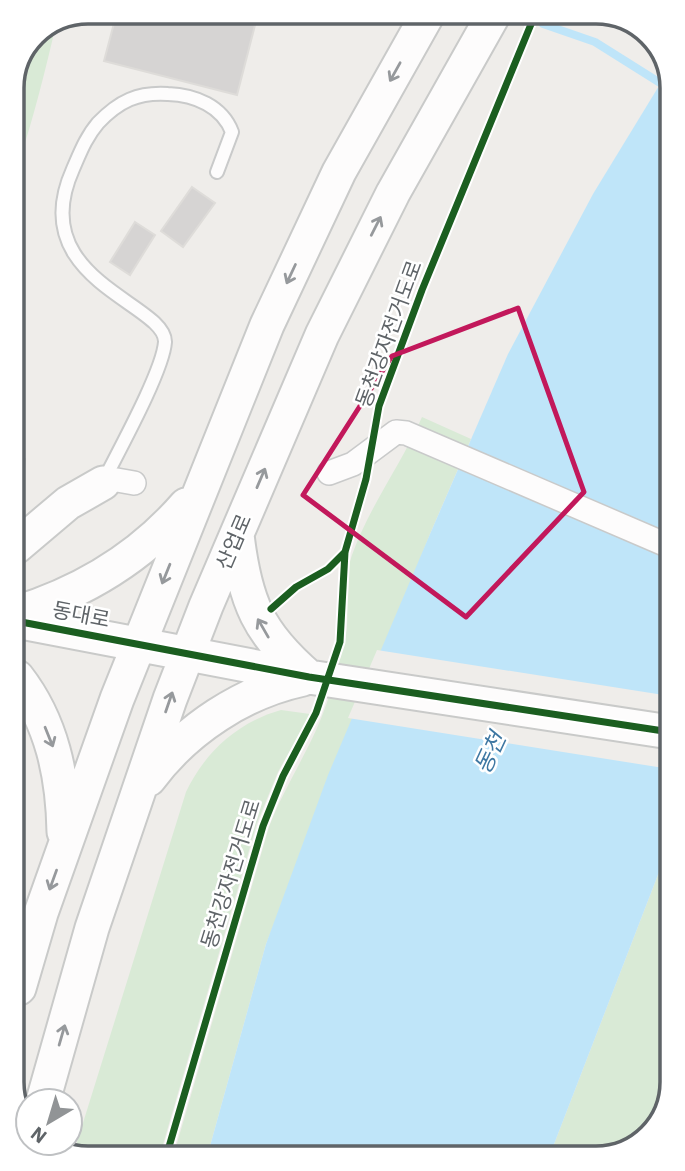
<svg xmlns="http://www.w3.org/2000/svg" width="685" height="1171" viewBox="0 0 685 1171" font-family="'IBM Plex Sans','Noto Sans KR',sans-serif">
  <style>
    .green { fill: #d9ead6 }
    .water { fill: #bfe5f9 }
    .pier { fill: #efedea }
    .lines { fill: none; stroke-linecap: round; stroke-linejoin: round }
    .stream { stroke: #bfe5f9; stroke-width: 8 }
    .building { fill: #d6d4d3; stroke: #dedcd9; stroke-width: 2 }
    .lane-casing { stroke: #c9caca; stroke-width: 16 }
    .street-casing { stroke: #c9caca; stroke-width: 26 }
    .secondary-casing { stroke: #c9cac9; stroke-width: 37 }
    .lane { stroke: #fdfcfc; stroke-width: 12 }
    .street { stroke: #fdfcfc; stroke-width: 23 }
    .secondary { stroke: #fdfcfc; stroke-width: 33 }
    .cycleway-casing { stroke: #fff; stroke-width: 11 }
    .cycleway { stroke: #1b5e20; stroke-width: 7 }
    .oneway { stroke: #96999c }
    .marked { fill: none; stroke: #c2185b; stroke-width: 5; stroke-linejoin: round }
    .labels { text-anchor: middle; stroke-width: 5; stroke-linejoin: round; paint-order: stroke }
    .street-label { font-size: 21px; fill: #5f6468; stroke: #fff }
    .water-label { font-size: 23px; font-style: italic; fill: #3e77a2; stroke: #fff }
    .rim { fill: none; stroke: #5f6468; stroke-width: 3.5 }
  </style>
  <rect width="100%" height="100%" fill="#efedea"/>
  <path class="green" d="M 56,25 C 45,71 34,117 19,161 C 25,184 31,179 13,200 L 13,132 L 37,33 Z
    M 422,417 L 471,439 L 430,534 L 266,944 L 207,1157 L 173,1157 L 269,827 C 283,790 305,757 320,721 C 330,697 337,670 344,645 C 352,615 342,584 352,555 C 370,505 401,465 422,417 Z
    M 281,710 L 310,714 L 278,772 L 257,823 L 159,1158 L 84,1159 L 73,1155 L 186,792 C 205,752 238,722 281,710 Z
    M 671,841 L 673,1083 L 660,1125 L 630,1151 L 551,1152 Z"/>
  <path class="water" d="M 665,76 L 671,841 L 551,1152 L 207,1157 L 266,944 L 328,775 L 430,534 L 508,354 L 593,194 Z"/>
  <path class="pier" d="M 377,650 L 670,696 L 670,769 L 348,718 Z"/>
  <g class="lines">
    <path class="stream" d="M 543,24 L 595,42 L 665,86"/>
  </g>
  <path class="building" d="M 117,12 L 206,12 L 255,25 L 237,95 L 104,61 Z
    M 192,187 L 215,203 L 183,247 L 161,231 Z
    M 135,222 L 155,235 L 130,275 L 110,262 Z
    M 15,458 L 25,459 L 22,490 L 15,489 Z"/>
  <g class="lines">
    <g class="lane-casing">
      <path id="lane" d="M 103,482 C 118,452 163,371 165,342 C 166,303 23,280 73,169 C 80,153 86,137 98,123 C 119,101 138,92 168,94 C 195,95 222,106 232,132 L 217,172"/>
    </g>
    <g class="street-casing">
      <path id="street" d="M 329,473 L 353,464 L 396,432 L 406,433 L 669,546
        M 103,483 L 117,480 L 134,483"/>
    </g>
    <g class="secondary-casing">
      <path id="secondary" d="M 237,535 C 245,602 258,633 309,677
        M 16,547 L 68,503 L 103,483
        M 16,613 C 84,592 140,558 186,505
        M 16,621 L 309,677 L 670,732
        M 17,677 C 52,722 63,776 64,832
        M 149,779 C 186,729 243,692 303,679
        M 19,988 L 41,913 L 117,699 L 267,325 L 339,172 L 429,12
        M 43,1101 L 92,928 L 170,699 L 206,606 L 322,335 L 393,193 L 495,12"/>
    </g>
    <use href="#lane" class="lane"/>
    <use href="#street" class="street"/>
    <use href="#secondary" class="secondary"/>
    <g class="cycleway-casing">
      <path id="cycleway" d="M 271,609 L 296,587 L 328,569 L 345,552
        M 16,621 L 309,677 L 670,732
        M 166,1157 L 263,826 L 283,776 L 316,713 L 340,642 L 345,552 L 366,479 L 379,406 L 422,290 L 536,12"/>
    </g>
    <use href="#cycleway" class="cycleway"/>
  </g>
  <defs><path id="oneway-shaft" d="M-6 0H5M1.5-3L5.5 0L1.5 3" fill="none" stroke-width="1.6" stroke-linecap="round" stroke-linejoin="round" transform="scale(1.75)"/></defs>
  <g class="oneway">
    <use href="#oneway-shaft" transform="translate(395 72) rotate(119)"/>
    <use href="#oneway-shaft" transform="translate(376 226) rotate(-63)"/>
    <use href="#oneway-shaft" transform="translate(291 274) rotate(115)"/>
    <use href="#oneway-shaft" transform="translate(261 478) rotate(-67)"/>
    <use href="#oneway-shaft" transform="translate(166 574) rotate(112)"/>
    <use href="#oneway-shaft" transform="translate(263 628) rotate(-120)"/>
    <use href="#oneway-shaft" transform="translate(169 702) rotate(-71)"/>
    <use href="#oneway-shaft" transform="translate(49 737) rotate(68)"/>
    <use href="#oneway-shaft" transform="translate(53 880) rotate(110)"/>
    <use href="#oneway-shaft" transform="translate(62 1035) rotate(-74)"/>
  </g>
  <path class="marked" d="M 518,308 L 584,492 L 466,617 L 303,495 L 392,356 Z"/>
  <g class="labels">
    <g class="street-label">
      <text transform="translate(389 334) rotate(-70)" y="7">동천강자전거도로</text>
      <text transform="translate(234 542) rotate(-67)" y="7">산업로</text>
      <text transform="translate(81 615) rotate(11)" y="7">동대로</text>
      <text transform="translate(231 874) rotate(-73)" y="7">동천강자전거도로</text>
    </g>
    <g class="water-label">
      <text transform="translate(490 753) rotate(-65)" y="8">동천</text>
    </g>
  </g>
  <path d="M0 0H685V1171H0ZM88 24H596A64 64 0 0 1 660 88V1082A64 64 0 0 1 596 1146H88A64 64 0 0 1 24 1082V88A64 64 0 0 1 88 24Z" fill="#fff" fill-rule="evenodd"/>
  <path class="rim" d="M88 24H596A64 64 0 0 1 660 88V1082A64 64 0 0 1 596 1146H88A64 64 0 0 1 24 1082V88A64 64 0 0 1 88 24Z"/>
  <g transform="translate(49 1122) rotate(218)"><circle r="33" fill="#ffffff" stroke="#bfc1c3" stroke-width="2"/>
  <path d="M0-5L12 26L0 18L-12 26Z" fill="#919496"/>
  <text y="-10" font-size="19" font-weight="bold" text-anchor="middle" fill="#5f6468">N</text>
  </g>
</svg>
